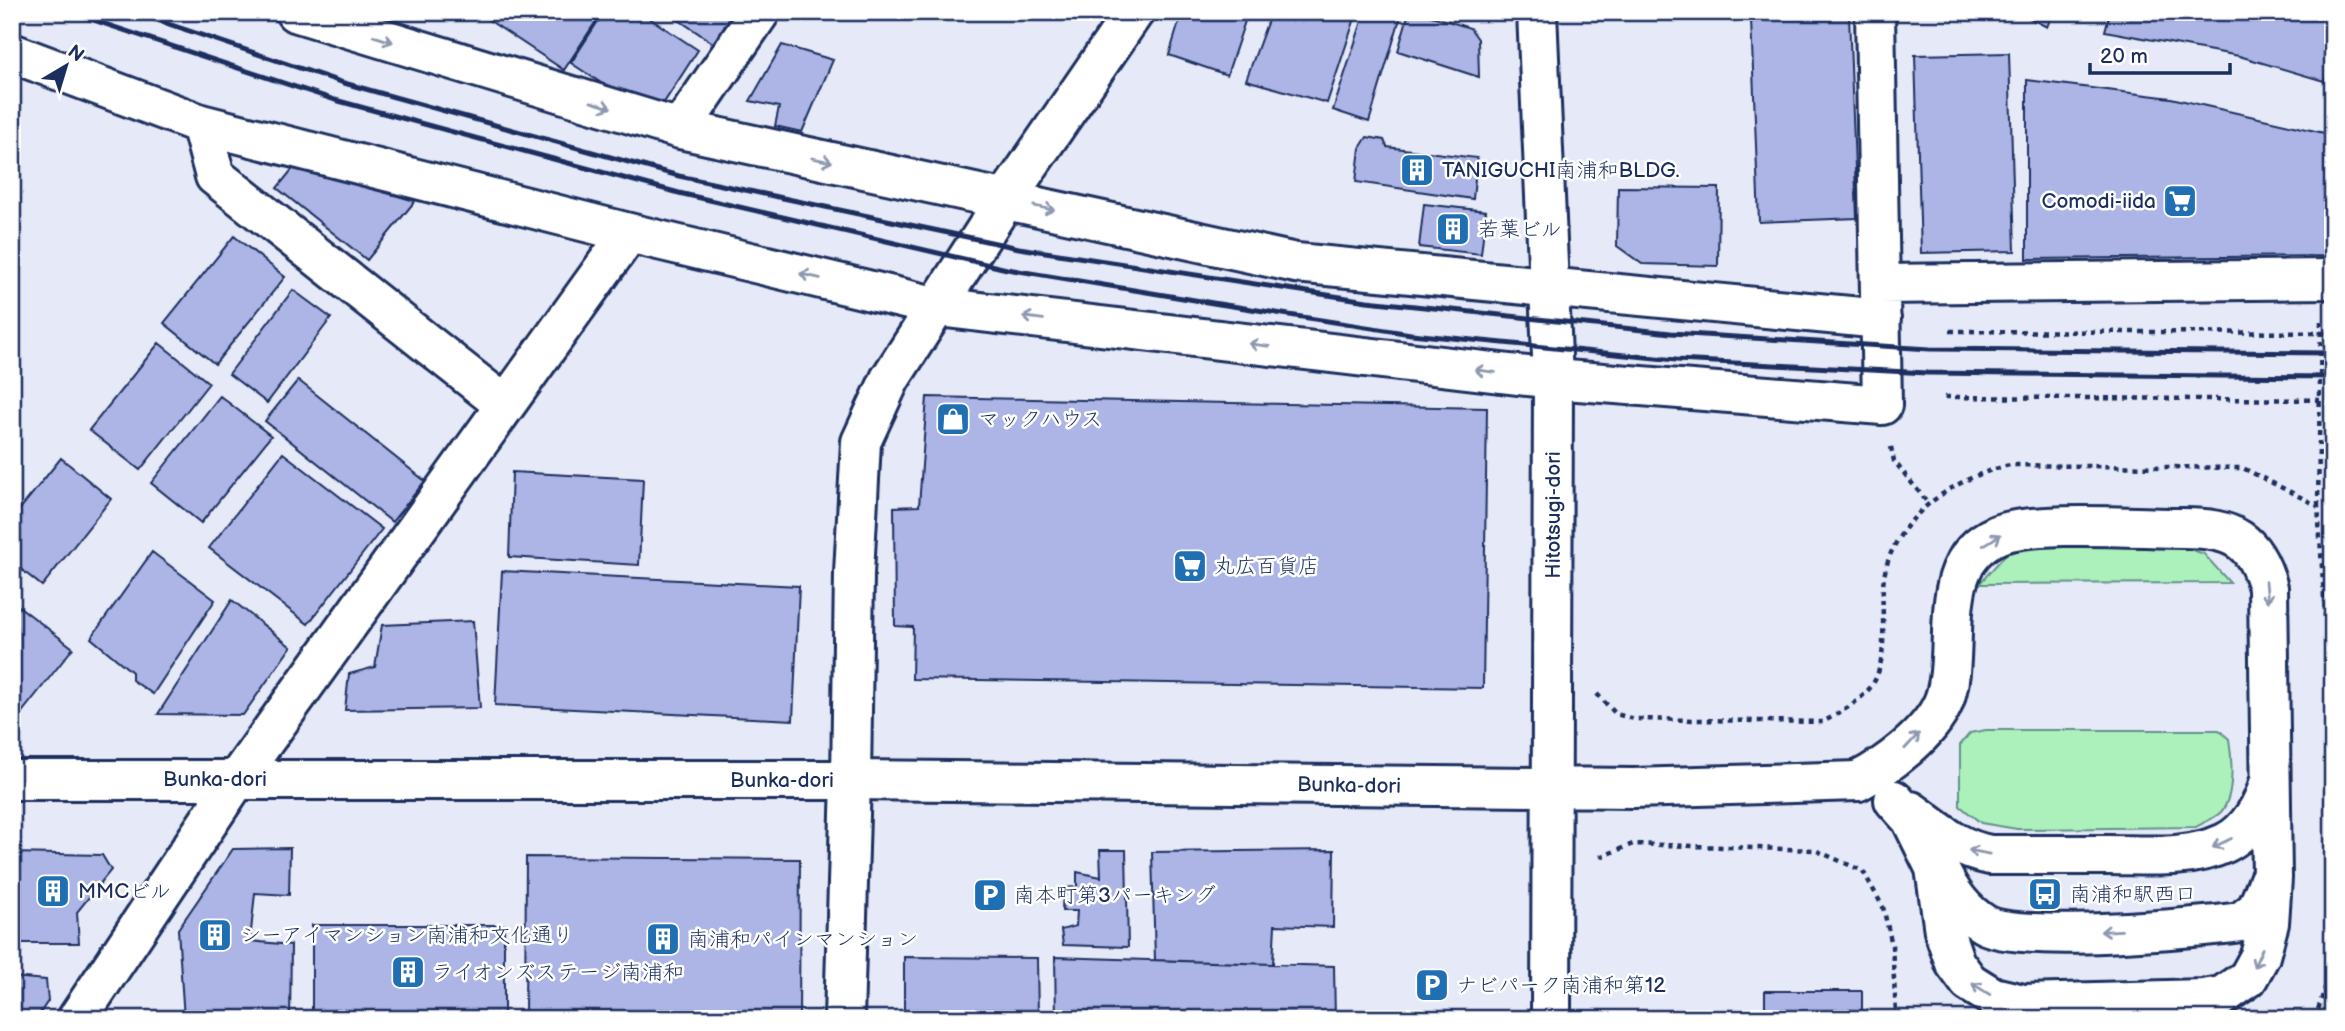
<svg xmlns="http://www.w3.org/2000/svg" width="2345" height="1031" viewBox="0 0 2345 1031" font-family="'Balsamiq Sans','Klee One',sans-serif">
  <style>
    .green { fill: #acf0bb; stroke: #64908c; stroke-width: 2 }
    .building { fill: #acb5e5; stroke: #1b2f5e; stroke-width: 2 }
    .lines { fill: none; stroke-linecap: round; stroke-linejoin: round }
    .minor-casing { stroke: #1b2f5e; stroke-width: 44 }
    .tertiary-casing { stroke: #1b2f5e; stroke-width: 44 }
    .path { stroke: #1b2f5e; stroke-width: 4.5; stroke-dasharray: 5 5; stroke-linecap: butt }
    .minor { stroke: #fff; stroke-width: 38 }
    .tertiary { stroke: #fff; stroke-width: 38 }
    .rail { stroke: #1b2f5e; stroke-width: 5 }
    .path-bridge { stroke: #1b2f5e; stroke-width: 4.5; stroke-dasharray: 5 5; stroke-linecap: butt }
    .oneway { stroke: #8d97ae }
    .labels { text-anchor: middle; stroke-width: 5; stroke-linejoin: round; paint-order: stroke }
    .poi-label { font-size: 21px; fill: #1b2f5e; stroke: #fff; text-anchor: start }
    .street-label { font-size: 21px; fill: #1b2f5e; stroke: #fff }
  </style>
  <rect width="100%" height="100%" fill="#e6e9f7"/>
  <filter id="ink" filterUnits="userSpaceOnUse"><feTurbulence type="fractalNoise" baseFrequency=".0143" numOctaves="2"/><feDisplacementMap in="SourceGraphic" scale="14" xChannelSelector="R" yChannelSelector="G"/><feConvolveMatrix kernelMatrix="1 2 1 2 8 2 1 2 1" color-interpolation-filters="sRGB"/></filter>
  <g filter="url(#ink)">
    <path class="green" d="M 2030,545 L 2184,547 L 2204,554 L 2230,583 L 1979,584 L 2007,553 Z
      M 1986,730 L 2219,730 L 2229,739 C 2232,758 2235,796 2221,812 C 2215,818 2203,823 2196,827 L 2017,829 L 1981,823 L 1960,806 L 1960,745 L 1970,733 Z"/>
    <path class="building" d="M 483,12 L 602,12 L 564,70 L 481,15 Z
      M 604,12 L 640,12 L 698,50 L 654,118 L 571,63 Z
      M 667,12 L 734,12 L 713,43 Z
      M 1189,12 L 1248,12 L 1227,75 L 1169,55 L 1180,19 L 1186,21 Z
      M 1271,12 L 1357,12 L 1327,103 L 1246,80 Z
      M 1365,12 L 1402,12 L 1369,122 L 1333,110 Z
      M 1409,12 L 1419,12 L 1470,28 L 1478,39 L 1479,77 L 1398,51 Z
      M 2018,12 L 2053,12 L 2047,27 Z
      M 2110,12 L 2333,12 L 2333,60 L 2324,81 L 2239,56 L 2105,31 Z
      M 1849,16 L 1857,218 L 1759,222 L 1751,19 Z
      M 782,45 L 833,60 L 802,132 L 775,126 L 779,107 L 750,101 Z
      M 2009,53 L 2015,251 L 1921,253 L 1915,55 Z
      M 2027,80 L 2171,98 L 2324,133 L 2333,146 L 2333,256 L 2027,259 Z
      M 1367,137 L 1384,140 L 1387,147 L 1477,158 L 1473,199 L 1356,182 L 1360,148 Z
      M 295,166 L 415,201 L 367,260 L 277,188 Z
      M 1618,187 L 1719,188 L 1718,266 L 1642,264 L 1617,246 Z
      M 1424,204 L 1486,211 L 1481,254 L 1419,247 Z
      M 234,236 L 285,277 L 215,364 L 164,323 Z
      M 293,290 L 331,318 L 267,403 L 229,374 Z
      M 159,343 L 209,383 L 140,470 L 89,430 Z
      M 298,380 L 425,481 L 392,522 L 265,421 Z
      M 220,396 L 271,436 L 201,523 L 151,483 Z
      M 927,397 L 1487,408 L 1483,688 L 912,679 L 913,627 L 895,626 L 894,507 L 919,506 Z
      M 283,453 L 382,529 L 308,624 L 209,548 Z
      M 61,458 L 111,499 L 42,586 L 12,562 L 12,519 Z
      M 512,472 L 643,479 L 639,565 L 509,557 Z
      M 152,552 L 215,600 L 153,694 L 132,680 L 132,672 L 91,638 Z
      M 502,571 L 799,586 L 793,720 L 495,705 Z
      M 232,600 L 291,647 L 243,715 L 158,714 Z
      M 12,601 L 73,648 L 19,716 L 12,716 Z
      M 473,621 L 480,708 L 345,710 L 349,674 L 375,667 L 382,625 Z
      M 290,848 L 289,895 L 255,893 L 250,941 L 291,945 L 290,1019 L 184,1019 L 178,929 L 233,849 Z
      M 1100,850 L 1126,850 L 1128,947 L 1063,945 L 1061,930 L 1076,926 L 1077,911 L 1062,911 L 1063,888 L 1077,887 L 1077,872 L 1101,877 Z
      M 1334,850 L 1333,927 L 1275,925 L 1273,964 L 1155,960 L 1152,852 Z
      M 12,853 L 102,855 L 111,870 L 77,912 L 79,943 L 12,943 Z
      M 526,857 L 800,859 L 799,1019 L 525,1019 Z
      M 312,925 L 504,925 L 504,1019 L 312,1019 Z
      M 904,957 L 1037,958 L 1038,1019 L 904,1019 Z
      M 1055,957 L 1334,966 L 1335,1019 L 1056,1019 Z
      M 12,977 L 46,980 L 48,1001 L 36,1019 L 12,1019 Z
      M 1765,991 L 1862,991 L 1862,1019 L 1765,1019 Z"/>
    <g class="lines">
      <g class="minor-casing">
        <path id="minor" d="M 295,12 L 680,129 L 1296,263 L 1881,319
          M 12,53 L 201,124 L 629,233 L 938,307 L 1553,379 L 1882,405 L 1875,12
          M 201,124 L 215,176 L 505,405
          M 680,129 L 760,12
          M 1881,284 L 2333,279
          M 1858,781 C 1887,766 1929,735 1943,703 C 1964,652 1931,563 1997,535 C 2034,520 2139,528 2183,528 C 2232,528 2255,539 2268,588 L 2272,878 L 2269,923 L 2260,956 L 2248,978 L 2222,996 L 2203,999 L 2023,1004 L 1993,997 L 1969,982 L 1955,963 L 1944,931 L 1935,868 L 1911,819 L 1894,800
          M 1911,811 C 1938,830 1956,849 1990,855 C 2029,855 2069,855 2108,855 C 2146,855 2189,860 2225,843 C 2248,832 2264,804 2270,780
          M 1940,871 C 1950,892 1964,912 1984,924 C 2017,944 2197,928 2241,922 L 2257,909 L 2269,880
          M 77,1019 L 237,779 L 629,233
          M 844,1019 L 851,780"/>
      </g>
      <g class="tertiary-casing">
        <path id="tertiary" d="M 1537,12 L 1553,379 L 1551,1019
          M 12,780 L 851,780 L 1633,788 L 1858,781
          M 851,780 L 854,573 L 861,442 L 890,379 L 1005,200 L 1134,12"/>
      </g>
      <path class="path" d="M 1891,447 L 1894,461 L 1928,503
        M 2318,506 L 2321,321
        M 1597,694 L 1616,714 L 1634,719 L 1823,722 C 1841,712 1867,698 1876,678 C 1888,649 1881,617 1883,587 C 1887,521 1952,478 2010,465 L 2243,468 L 2318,506 L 2333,736
        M 1600,857 L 1633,844 L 1815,850 L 1863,871 L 1883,907 L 1892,945 L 1896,1013 L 1900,1019
        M 2315,1019 L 2333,964"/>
      <use href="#minor" class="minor"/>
      <use href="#tertiary" class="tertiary"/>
      <path class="rail" d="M 69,12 L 335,100 L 679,193 L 1007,269 L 1219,304 L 1411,334 L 1676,360 L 1927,373 L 2333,377
        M 133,12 L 344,83 L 679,176 L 1019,248 L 1367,301 L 1671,333 L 1930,349 L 2333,353"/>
      <path class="path-bridge" d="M 1950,331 L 2333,333
        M 1945,397 L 2333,400"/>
    </g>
    <defs><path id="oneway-shaft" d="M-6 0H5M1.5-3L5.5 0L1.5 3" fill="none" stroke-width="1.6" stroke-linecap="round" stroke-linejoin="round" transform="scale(1.75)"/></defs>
    <g class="oneway">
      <use href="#oneway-shaft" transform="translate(383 39) rotate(17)"/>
      <use href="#oneway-shaft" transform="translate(601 105) rotate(17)"/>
      <use href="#oneway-shaft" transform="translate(822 160) rotate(12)"/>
      <use href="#oneway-shaft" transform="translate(1044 208) rotate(12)"/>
      <use href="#oneway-shaft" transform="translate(810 276) rotate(-167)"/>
      <use href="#oneway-shaft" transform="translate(1033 318) rotate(-173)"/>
      <use href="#oneway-shaft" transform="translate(1259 345) rotate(-173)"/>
      <use href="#oneway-shaft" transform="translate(1485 371) rotate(-173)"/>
      <use href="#oneway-shaft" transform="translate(1992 540) rotate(-32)"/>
      <use href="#oneway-shaft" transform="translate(2267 592) rotate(84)"/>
      <use href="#oneway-shaft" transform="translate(1912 741) rotate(-47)"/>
      <use href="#oneway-shaft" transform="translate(2222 843) rotate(154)"/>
      <use href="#oneway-shaft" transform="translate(1979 852) rotate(-169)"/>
      <use href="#oneway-shaft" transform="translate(2111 931) rotate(177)"/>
      <use href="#oneway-shaft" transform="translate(2258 958) rotate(114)"/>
      <use href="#oneway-shaft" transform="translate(1981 989) rotate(-148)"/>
    </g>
  </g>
  <defs>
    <g id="building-square" transform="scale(1.75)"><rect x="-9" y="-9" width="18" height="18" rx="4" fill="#1f6fb2" stroke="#fff"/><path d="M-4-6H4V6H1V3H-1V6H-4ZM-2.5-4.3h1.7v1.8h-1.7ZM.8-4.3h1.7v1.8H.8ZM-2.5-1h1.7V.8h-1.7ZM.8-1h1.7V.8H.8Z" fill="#fff"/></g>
    <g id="supermarket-square" transform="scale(1.75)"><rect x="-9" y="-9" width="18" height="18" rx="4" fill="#1f6fb2" stroke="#fff"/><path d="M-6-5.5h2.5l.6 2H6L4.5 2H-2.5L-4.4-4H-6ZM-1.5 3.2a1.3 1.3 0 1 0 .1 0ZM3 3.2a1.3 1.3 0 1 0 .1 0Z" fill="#fff"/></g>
    <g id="shop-square" transform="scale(1.75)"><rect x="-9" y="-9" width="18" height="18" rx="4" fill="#1f6fb2" stroke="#fff"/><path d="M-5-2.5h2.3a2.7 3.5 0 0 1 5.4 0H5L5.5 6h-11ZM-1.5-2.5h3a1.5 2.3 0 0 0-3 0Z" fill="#fff"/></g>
    <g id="bus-square" transform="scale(1.75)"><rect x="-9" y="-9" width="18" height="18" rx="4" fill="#1f6fb2" stroke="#fff"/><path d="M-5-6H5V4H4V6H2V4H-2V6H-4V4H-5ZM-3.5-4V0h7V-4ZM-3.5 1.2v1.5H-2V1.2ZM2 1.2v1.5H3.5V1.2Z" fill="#fff"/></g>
    <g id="parking-square" transform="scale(1.75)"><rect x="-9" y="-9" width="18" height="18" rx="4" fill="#1f6fb2" stroke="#fff"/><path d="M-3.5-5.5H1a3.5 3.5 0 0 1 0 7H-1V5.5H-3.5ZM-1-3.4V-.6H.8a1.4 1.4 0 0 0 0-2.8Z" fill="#fff"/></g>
  </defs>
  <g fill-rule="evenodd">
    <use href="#building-square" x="1417" y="170"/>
    <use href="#supermarket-square" x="2180" y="201"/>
    <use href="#building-square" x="1453" y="229"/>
    <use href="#shop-square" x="953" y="419"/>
    <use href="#supermarket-square" x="1190" y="566"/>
    <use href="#building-square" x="53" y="891"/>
    <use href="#bus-square" x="2045" y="894"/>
    <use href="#parking-square" x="990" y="895"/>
    <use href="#building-square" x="215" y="935"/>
    <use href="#building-square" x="663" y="939"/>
    <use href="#building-square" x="408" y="972"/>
    <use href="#parking-square" x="1432" y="985"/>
  </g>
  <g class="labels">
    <g class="poi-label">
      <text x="1442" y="177">TANIGUCHI南浦和BLDG.</text>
      <text x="2156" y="208" text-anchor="end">Comodi-iida</text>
      <text x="1478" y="236">若葉ビル</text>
      <text x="978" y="426">マックハウス</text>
      <text x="1214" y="573">丸広百貨店</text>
      <text x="78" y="898">MMCビル</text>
      <text x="2070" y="901">南浦和駅西口</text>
      <text x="1014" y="902">南本町第3パーキング</text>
      <text x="240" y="942">シーアイマンション南浦和文化通り</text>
      <text x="688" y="946">南浦和パインマンション</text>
      <text x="432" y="979">ライオンズステージ南浦和</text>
      <text x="1456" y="992">ナビパーク南浦和第12</text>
    </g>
    <g class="street-label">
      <text transform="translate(1553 515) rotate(-90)" y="7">Hitotsugi-dori</text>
      <text x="215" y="786">Bunka-dori</text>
      <text x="782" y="787">Bunka-dori</text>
      <text transform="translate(1349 785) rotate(1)" y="7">Bunka-dori</text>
    </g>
  </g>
  <rect width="2345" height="1031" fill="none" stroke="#fff" stroke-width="42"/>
  <rect x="21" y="21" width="2303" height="989" fill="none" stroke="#1b2f5e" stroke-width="2.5" filter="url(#ink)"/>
  <g transform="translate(66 66) rotate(38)" stroke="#ffffff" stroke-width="5" paint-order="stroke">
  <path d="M0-5L12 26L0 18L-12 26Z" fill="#1b2f5e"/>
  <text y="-10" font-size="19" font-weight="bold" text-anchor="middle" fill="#1b2f5e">N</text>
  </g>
  <path d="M2090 63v10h140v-10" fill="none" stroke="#1b2f5e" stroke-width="3.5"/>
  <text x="2100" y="63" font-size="21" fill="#1b2f5e" stroke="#ffffff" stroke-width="5" paint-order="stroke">20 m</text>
</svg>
